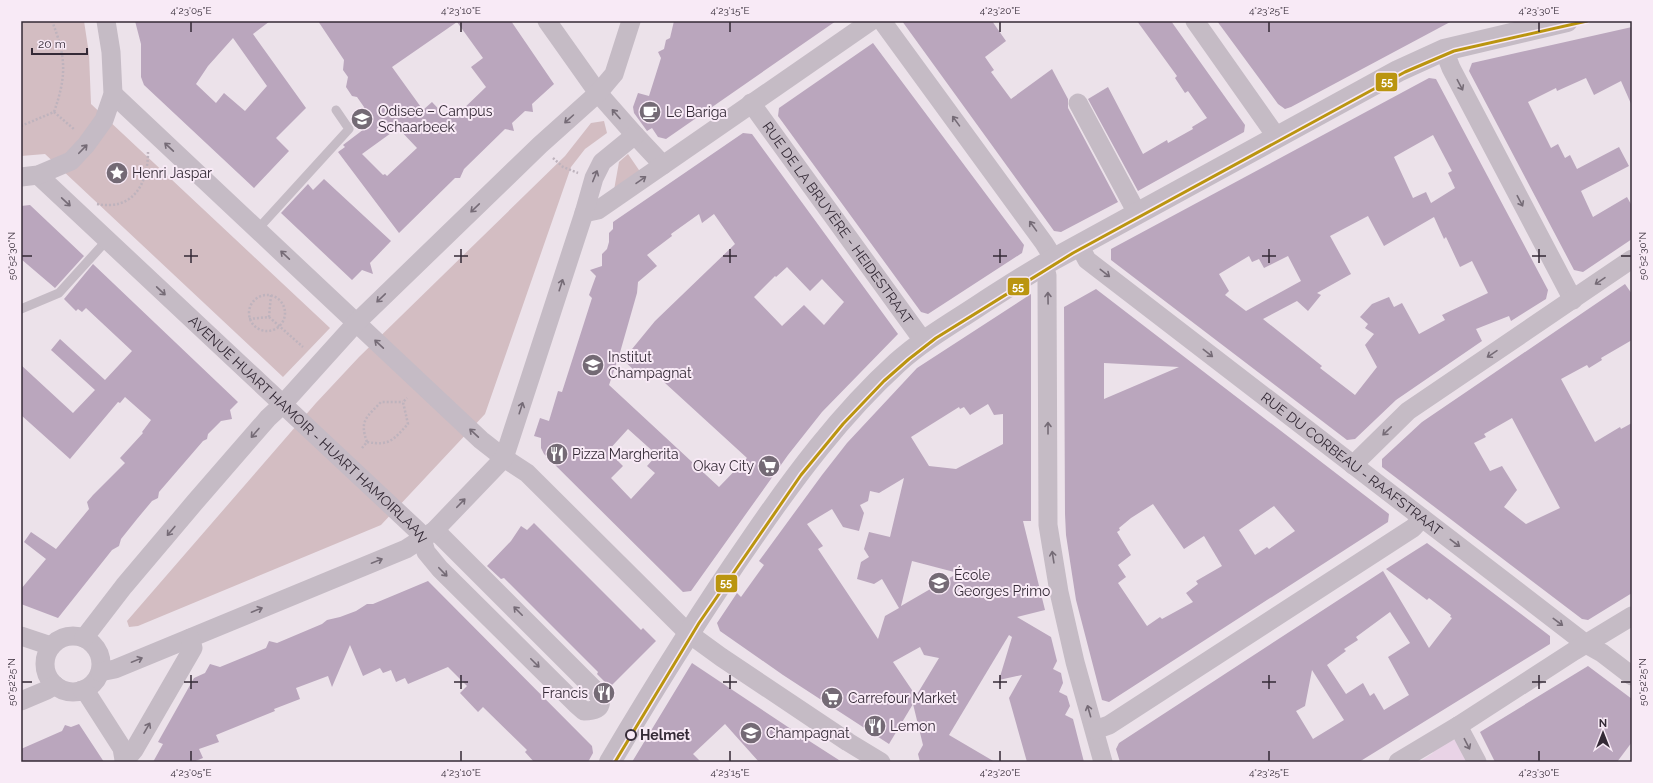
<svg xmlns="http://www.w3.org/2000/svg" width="1653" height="783" viewBox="0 0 1653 783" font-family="Raleway,sans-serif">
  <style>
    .green { fill: #d3bdc2 }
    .plaza { fill: #e9d3e6 }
    .building { fill: #baa6bd; fill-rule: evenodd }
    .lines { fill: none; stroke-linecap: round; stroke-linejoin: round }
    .path { stroke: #beb3bd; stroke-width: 2.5; stroke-dasharray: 2 2; stroke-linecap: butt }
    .service { stroke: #c5bbc5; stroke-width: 9 }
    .minor { stroke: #c5bbc5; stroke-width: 19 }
    .tertiary { stroke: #c5bbc5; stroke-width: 22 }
    .tram-1-casing { stroke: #f8eaf6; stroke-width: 6 }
    .tram-1 { stroke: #ba9510; stroke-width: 3 }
    .oneway { stroke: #756b76 }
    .ticks { fill: none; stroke: #342a36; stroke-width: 1.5 }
    .stop-dot { fill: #f8eaf6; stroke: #342a36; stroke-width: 2 }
    .labels { text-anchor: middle; stroke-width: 4; stroke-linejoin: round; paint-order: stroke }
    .poi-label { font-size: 14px; fill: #342a36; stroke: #f8eaf6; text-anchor: start }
    .street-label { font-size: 14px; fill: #342a36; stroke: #f8eaf6 }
    .stop-label { font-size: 14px; font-weight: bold; fill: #342a36; stroke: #f8eaf6; text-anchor: start }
    .line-badge { stroke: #f8eaf6; stroke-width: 1.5 }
    .badge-label { font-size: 11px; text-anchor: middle; font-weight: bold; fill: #fff }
    .neatline { fill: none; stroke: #342a36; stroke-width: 1.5 }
    .ticks-label { font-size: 10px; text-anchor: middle; fill: #342a36 }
  </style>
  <rect width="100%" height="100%" fill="#ece2ea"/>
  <path class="green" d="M 21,21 L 84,21 L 89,54 L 91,104 L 330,328 L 283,377 L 45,154 L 21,156 Z
    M 604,121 L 607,133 L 585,149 L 571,167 L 485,414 L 381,525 L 138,626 L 129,627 L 127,621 L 316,403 L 359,357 L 565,156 L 591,123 Z
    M 628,154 L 641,173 L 614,190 L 619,162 Z"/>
  <path class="plaza" d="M 1453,740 L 1458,741 L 1466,762 L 1419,762 L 1433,753 L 1431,749 Z"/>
  <path class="building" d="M 135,21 L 270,21 L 253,34 L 306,108 L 276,138 L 289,151 L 254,188 L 144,85 L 141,77 L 141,44 ZM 233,38 L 267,86 L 245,111 L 224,93 L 216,103 L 196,84 L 208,66 Z
    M 318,21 L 511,21 L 554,84 L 532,104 L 533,112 L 525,111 L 512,123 L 514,131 L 505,129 L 464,169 L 460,178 L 455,178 L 399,233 L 338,152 L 345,147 L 343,145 L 372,123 L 363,110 L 364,107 L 357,97 L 352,96 L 346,87 L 348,77 L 343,70 L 344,60 ZM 457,22 L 483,58 L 471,67 L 486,87 L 459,113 L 456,110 L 447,118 L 432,102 L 423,110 L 392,67 ZM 398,128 L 417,148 L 387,176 L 385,174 L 383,175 L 362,154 Z
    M 674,21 L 836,21 L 666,139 L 658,137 L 652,128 L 647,131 L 634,113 L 633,107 L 638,93 L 649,96 L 661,58 L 658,52 L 664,49 L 666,40 L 670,38 Z
    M 902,21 L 992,21 L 1006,41 L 985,57 L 994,70 L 991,72 L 1011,99 L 1052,69 L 1068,99 L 1068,108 L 1118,202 L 1061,232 L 1054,231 Z
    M 1137,21 L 1171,21 L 1245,125 L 1244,132 L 1138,191 L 1088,99 L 1108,87 L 1143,154 L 1167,140 L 1168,143 L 1193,129 L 1192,127 L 1207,118 L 1188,91 L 1185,93 L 1175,78 L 1177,76 Z
    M 1217,21 L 1452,21 L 1291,107 L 1285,109 L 1278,104 Z
    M 1632,27 L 1632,106 L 1621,81 L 1594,95 L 1586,78 L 1557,91 L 1556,88 L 1528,102 L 1551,148 L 1558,144 L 1565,158 L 1570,155 L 1577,169 L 1619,147 L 1629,166 L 1581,191 L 1593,217 L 1627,197 L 1632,206 L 1632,239 L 1583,272 L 1574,270 L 1469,71 L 1472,63 Z
    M 873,43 L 1024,245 L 1022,253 L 928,314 L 921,312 L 778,116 L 779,108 Z
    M 1429,78 L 1436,79 L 1548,290 L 1546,299 L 1511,321 L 1509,316 L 1476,329 L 1482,341 L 1396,400 L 1355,439 L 1347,440 L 1111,260 L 1111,249 ZM 1433,135 L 1452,171 L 1448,173 L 1455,188 L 1431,203 L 1426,192 L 1413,198 L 1394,157 ZM 1368,216 L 1384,246 L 1434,217 L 1444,239 L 1446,237 L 1460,267 L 1472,261 L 1488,293 L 1442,315 L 1445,320 L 1419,334 L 1402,303 L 1394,307 L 1389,297 L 1372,304 L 1360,317 L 1368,324 L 1365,328 L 1374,334 L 1365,345 L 1377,367 L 1355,395 L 1320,368 L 1322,366 L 1263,319 L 1297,301 L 1308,311 L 1321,295 L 1317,293 L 1351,274 L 1330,236 ZM 1249,256 L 1252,262 L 1259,259 L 1264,268 L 1288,256 L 1301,281 L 1246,311 L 1225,295 L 1229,291 L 1219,274 Z
    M 743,133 L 752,134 L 898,334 L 822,412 L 788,455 L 691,591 L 683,592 L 544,454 L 541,448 L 541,438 L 534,436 L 540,418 L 549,421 L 558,391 L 562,392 L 592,298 L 589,295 L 596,276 L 590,270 L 602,266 L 602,254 L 607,249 L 609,242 L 609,233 L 613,229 L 613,222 ZM 699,214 L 702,223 L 714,214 L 735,244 L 655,321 L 623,360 L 646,381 L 653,372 L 747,458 L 719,487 L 609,385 L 619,356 L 637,293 L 638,282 L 657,266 L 647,255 L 672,236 L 671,234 ZM 787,267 L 810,291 L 822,279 L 844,302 L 824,325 L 804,305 L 782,326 L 754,297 L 775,276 L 776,277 ZM 628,429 L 657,455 L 647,466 L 655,473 L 631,499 L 611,478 L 623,466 L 608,451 Z
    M 324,179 L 391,241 L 370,263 L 373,274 L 362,270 L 352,280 L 281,213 L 308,184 L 313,190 Z
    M 30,205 L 84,256 L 55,288 L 21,259 L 21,206 Z
    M 93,264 L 238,402 L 230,410 L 232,419 L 221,421 L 208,434 L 207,439 L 203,441 L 159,492 L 158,498 L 152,501 L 137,519 L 121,539 L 119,546 L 112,550 L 58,618 L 21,604 L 21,589 L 46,559 L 24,542 L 31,532 L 56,549 L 89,509 L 87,502 L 93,495 L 125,463 L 120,458 L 143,433 L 142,432 L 151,420 L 125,397 L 120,403 L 118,402 L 70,459 L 21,415 L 21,365 L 73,413 L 95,390 L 51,350 L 60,339 L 105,380 L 132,351 L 86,308 L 82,312 L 78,309 L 76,311 L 64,299 Z
    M 1625,284 L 1632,294 L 1632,340 L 1601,358 L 1602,360 L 1589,368 L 1587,365 L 1561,379 L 1595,442 L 1620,427 L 1621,429 L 1632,423 L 1632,593 L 1588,620 L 1582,619 L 1382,467 L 1382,459 L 1422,422 ZM 1512,418 L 1560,508 L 1526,524 L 1504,507 L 1517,490 L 1502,466 L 1490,471 L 1474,443 L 1486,437 L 1484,434 Z
    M 1096,289 L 1389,514 L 1388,522 L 1109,702 L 1102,700 L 1076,600 L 1066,535 L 1065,514 L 1064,307 ZM 1104,363 L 1179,367 L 1104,399 ZM 1153,504 L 1184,549 L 1204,536 L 1222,566 L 1196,581 L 1198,584 L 1186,593 L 1193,602 L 1162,619 L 1160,617 L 1147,626 L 1118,583 L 1126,577 L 1118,565 L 1131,555 L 1117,532 L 1120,530 L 1119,528 L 1131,518 ZM 1274,506 L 1295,531 L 1269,549 L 1267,547 L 1255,555 L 1239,530 Z
    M 1031,294 L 1031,521 L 1023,521 L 1045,610 L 1017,617 L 1051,637 L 1057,661 L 1053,669 L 1061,673 L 1063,683 L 1059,692 L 1067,696 L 1070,706 L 1065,715 L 1073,719 L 1084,762 L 1027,762 L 1009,698 L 1022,675 L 999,680 L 1012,637 L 1009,635 L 949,735 L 995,762 L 920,762 L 918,754 L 923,745 L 913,704 L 889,744 L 783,675 L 720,631 L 717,623 L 737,593 L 741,597 L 764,565 L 759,561 L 822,475 L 847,443 L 917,368 ZM 988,404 L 994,415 L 1003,414 L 1003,444 L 956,469 L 929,466 L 911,437 L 959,407 L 960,409 L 964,407 L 970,415 ZM 904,478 L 890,537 L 869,532 L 864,549 L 869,557 L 861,562 L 857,579 L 874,584 L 882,579 L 899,608 L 885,616 L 878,639 L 818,549 L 823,546 L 807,524 L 832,509 L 843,527 L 859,531 L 864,513 L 860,505 L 868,501 L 870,491 L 879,493 ZM 912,561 L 958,573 L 901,606 ZM 920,647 L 924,655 L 939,658 L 916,696 L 893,662 Z
    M 534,523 L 641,630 L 643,628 L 656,641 L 610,687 L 597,674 L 598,672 L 504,578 L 501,579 L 487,566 L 511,541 L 521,526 L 527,530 Z
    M 1427,543 L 1550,636 L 1550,644 L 1359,762 L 1120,762 L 1116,749 L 1119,743 L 1383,571 L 1429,648 L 1452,618 L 1450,617 L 1451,615 L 1429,598 L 1427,600 L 1386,569 ZM 1390,612 L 1410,643 L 1388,657 L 1409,695 L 1384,710 L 1374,693 L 1370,696 L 1363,683 L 1346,694 L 1327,665 L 1346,651 L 1344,649 L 1358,640 L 1356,637 ZM 1312,670 L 1344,720 L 1313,739 L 1296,711 L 1305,706 Z
    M 428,581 L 592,746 L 593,753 L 588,762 L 534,762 L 525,752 L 527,750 L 483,707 L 478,712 L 460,693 L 467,686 L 448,667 L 408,684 L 405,678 L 396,682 L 391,670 L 383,673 L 380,668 L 363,676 L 350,645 L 332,687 L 328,676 L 296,688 L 300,699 L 274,709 L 275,711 L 216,735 L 219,742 L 199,749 L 203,758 L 193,762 L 153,762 L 163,744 L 158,742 L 194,678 L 205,673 L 210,664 L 220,667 L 266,648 L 269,641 L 277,643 L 322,624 L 327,620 L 340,617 L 356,611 L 367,604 L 373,604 Z
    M 692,663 L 800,735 L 842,762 L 759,762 L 725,724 L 693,754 L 701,762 L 632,762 Z
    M 1588,666 L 1632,699 L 1632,742 L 1617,762 L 1495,762 L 1480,732 Z
    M 79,724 L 104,762 L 21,762 L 21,749 L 62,731 L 65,725 L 71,727 Z"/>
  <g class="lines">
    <path class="path" d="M 54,112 L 75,130
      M 21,126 L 54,112 C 67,75 66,57 52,21
      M 553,158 L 563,167 L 578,173
      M 97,204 C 133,211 148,184 148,152
      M249 313a18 18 0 1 1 36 0a18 18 0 1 1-36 0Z
      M 269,317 L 303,347
      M 249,319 L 269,317 L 271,295
      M 367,442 C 390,446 393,440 408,424 L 403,402 L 407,398
      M 362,448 L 367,442 C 359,420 367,417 381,402 L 403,402"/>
    <path class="service" d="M 257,230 L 349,129 L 336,110
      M 21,309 L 59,293 L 107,240"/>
    <g class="minor">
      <path d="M 547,21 L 598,93 L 635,135 L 663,165"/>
      <path d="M 882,21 L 1044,243 L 1054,259"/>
      <path d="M 1195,21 L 1276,136"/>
      <path d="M 1444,50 L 1451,68 L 1573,300"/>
      <path d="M 113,94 L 481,440 L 504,458 L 527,473 L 688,633 L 721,657 L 848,742 L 881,762"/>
      <path id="s1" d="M 751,103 L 924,342"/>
      <path d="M 1078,103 L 1137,213"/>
      <path id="s2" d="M 38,175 L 418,531 L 422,539 L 426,552 L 440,569 L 576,704 L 584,711 C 604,711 604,701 593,688 L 441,536 L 434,531"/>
      <path d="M 21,177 L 38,175 L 71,161 L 86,145 L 104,120 L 113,94 L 111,52 L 106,21"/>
      <path d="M 584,213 L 598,210 L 871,21"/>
      <path id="s3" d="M 1079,245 L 1087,260 L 1586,644 L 1602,653 L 1632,676"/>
      <path d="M 1041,266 L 1047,275 L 1047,281 L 1048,525 L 1059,592 L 1075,662 L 1103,762"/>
      <path d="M 1353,465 L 1408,411 L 1632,259"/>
      <path d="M 21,636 L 51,646"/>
      <circle cx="73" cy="664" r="28"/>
      <path d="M 84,638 L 124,586 L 195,502 L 268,418 L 282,405 L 356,323 L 540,145 L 598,93 L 614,74 L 631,21"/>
      <path d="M 100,672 L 115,669 L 406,549 L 434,531 L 504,458 L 584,213 L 594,178 L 602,162 L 635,135"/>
      <path d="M 82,690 L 88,695 L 122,748 L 124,760"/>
      <path d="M 21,701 L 47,690 L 55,685"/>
      <path d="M 1458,726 L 1477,762"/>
      <path d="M 1095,730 L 1109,725 L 1413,528 L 1422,518"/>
      <path d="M 124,762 L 134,750 L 193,648 L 190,638"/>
      <path d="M 1398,762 L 1458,726 L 1574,651 L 1632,616"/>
    </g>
    <path class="tertiary" d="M 610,762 C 655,686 701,612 751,540 C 794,477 841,414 897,363 C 917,345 939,331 961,317 C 992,297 1022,277 1054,259 L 1398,71 L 1444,50 L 1567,21"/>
    <g class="tram-1-casing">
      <path id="tram-1" d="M 615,762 L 699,623 L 801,475 L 843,424 L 884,381 L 909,359 L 936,338 L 1073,253 L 1405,72 L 1454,51 L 1587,21"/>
    </g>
    <use href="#tram-1" class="tram-1"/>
  </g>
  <defs><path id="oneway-shaft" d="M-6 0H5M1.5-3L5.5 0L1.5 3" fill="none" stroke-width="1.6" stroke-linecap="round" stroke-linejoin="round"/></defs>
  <g class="oneway">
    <use href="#oneway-shaft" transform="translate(1460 85) rotate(62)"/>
    <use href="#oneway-shaft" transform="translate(616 114) rotate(-131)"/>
    <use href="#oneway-shaft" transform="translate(569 119) rotate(138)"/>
    <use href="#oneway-shaft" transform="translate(956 121) rotate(-126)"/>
    <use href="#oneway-shaft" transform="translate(169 147) rotate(-137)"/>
    <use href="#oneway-shaft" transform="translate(83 149) rotate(-46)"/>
    <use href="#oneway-shaft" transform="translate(595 176) rotate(-68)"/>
    <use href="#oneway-shaft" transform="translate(641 180) rotate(-35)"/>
    <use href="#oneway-shaft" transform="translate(1520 201) rotate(62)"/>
    <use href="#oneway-shaft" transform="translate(66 202) rotate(43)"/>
    <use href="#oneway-shaft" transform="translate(475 208) rotate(136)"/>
    <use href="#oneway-shaft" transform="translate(1033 226) rotate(-126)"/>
    <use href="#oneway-shaft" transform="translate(285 255) rotate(-137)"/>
    <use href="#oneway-shaft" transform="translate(1105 273) rotate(38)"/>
    <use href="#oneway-shaft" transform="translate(1600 281) rotate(146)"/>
    <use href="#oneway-shaft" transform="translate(561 285) rotate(-72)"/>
    <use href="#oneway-shaft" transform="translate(161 291) rotate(43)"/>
    <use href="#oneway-shaft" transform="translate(381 298) rotate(136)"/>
    <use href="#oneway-shaft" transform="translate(1048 298) rotate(-91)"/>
    <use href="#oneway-shaft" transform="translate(379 344) rotate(-137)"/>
    <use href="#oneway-shaft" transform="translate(1208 353) rotate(38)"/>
    <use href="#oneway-shaft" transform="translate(1492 354) rotate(146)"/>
    <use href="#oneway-shaft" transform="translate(521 408) rotate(-72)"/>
    <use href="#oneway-shaft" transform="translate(1048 428) rotate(-90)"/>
    <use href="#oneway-shaft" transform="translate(1387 431) rotate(136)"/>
    <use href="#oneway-shaft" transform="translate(255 433) rotate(131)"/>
    <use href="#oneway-shaft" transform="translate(474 433) rotate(-137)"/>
    <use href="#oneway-shaft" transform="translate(461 503) rotate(-46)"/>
    <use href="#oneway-shaft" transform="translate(171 531) rotate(130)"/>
    <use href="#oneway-shaft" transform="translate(1455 543) rotate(37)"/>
    <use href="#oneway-shaft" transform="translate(1053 557) rotate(-99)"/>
    <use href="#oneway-shaft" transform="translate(377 561) rotate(-22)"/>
    <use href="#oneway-shaft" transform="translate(443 572) rotate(46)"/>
    <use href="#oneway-shaft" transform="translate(257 610) rotate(-22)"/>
    <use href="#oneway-shaft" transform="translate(518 611) rotate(-135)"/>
    <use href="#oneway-shaft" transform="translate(1558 622) rotate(37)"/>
    <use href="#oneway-shaft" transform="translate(137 660) rotate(-22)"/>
    <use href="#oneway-shaft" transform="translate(535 663) rotate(45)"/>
    <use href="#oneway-shaft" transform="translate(1089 711) rotate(-106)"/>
    <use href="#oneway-shaft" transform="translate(147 728) rotate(-60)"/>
    <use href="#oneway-shaft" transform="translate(1467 744) rotate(63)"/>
  </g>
  <path class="ticks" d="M 191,22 L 191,32M 461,22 L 461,32M 730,22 L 730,32M 1000,22 L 1000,32M 1269,22 L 1269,32M 1539,22 L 1539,32M 191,249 L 191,263M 461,249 L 461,263M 730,249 L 730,263M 1000,249 L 1000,263M 1269,249 L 1269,263M 1539,249 L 1539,263M 22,256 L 32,256M 184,256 L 198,256M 454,256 L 468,256M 723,256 L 737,256M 993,256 L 1007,256M 1262,256 L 1276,256M 1532,256 L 1546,256M 1621,256 L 1631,256M 191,675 L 191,689M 461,675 L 461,689M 730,675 L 730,689M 1000,675 L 1000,689M 1269,675 L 1269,689M 1539,675 L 1539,689M 22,682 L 32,682M 184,682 L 198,682M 454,682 L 468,682M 723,682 L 737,682M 993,682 L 1007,682M 1262,682 L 1276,682M 1532,682 L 1546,682M 1621,682 L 1631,682M 191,751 L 191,761M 461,751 L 461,761M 730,751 L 730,761M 1000,751 L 1000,761M 1269,751 L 1269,761M 1539,751 L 1539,761"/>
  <defs>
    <g id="cafe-disc" transform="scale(1.15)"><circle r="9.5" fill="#746a75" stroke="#f8eaf6"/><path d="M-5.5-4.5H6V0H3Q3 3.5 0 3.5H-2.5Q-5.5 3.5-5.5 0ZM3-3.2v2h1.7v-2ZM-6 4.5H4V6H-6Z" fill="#fff"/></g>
    <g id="university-disc" transform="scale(1.15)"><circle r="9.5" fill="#746a75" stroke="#f8eaf6"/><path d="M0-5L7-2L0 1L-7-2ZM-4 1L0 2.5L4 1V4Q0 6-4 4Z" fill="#fff"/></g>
    <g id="sight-disc" transform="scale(1.15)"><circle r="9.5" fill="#746a75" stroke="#f8eaf6"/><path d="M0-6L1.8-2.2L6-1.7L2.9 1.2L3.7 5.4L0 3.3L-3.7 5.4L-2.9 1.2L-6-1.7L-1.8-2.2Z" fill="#fff"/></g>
    <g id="school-disc" transform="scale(1.15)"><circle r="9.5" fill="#746a75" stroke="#f8eaf6"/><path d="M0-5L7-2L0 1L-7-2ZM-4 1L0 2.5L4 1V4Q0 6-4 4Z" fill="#fff"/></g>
    <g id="restaurant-disc" transform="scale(1.15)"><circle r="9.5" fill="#746a75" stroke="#f8eaf6"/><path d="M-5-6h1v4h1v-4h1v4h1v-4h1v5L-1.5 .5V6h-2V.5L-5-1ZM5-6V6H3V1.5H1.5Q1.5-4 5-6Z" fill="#fff"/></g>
    <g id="supermarket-disc" transform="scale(1.15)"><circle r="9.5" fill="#746a75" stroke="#f8eaf6"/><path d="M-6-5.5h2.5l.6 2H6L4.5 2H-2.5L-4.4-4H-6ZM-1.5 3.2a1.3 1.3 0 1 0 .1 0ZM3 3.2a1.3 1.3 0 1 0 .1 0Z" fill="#fff"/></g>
  </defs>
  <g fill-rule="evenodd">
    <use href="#cafe-disc" x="650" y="112"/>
    <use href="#university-disc" x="362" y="119"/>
    <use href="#sight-disc" x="117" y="173"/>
    <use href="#school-disc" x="593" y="365"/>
    <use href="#restaurant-disc" x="557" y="454"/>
    <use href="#supermarket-disc" x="769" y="466"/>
    <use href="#school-disc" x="939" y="583"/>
    <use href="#restaurant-disc" x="604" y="693"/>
    <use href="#supermarket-disc" x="832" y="698"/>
    <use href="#restaurant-disc" x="875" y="726"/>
    <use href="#school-disc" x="751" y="733"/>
  </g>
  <circle class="stop-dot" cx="631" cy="735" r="5"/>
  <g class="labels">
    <g class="poi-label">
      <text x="378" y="116">Odisee – Campus<tspan x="378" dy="16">Schaarbeek</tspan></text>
      <text x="666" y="117">Le Bariga</text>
      <text x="132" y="178">Henri Jaspar</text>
      <text x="608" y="362">Institut<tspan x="608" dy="16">Champagnat</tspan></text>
      <text x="572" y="459">Pizza Margherita</text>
      <text x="754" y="471" text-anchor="end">Okay City</text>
      <text x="954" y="580">École<tspan x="954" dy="16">Georges Primo</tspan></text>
      <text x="588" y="698" text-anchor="end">Francis</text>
      <text x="848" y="703">Carrefour Market</text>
      <text x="890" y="731">Lemon</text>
      <text x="766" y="738">Champagnat</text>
    </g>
    <g class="street-label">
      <text dy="5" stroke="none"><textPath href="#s1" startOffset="148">RUE DE LA BRUYÈRE - HEIDESTRAAT</textPath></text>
      <text dy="5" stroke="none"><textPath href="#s2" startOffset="371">AVENUE HUART HAMOIR - HUART HAMOIRLAAN</textPath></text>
      <text dy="5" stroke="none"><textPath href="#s3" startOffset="351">RUE DU CORBEAU - RAAFSTRAAT</textPath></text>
    </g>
    <g class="stop-label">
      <text x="640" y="740">Helmet</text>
    </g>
  </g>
  <g class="line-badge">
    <rect x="1375" y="72" width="23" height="20" rx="4" fill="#ba9510"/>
    <rect x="1007" y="277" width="23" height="19" rx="4" fill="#ba9510"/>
    <rect x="715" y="574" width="23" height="19" rx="4" fill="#ba9510"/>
  </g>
  <g class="badge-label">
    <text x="1387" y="86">55</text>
    <text x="1018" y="291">55</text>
    <text x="726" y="587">55</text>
  </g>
  <rect width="1653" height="783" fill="none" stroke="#f8eaf6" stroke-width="44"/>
  <g transform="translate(1603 733)" stroke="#f8eaf6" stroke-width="3" paint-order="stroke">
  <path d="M0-3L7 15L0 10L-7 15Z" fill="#342a36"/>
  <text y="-6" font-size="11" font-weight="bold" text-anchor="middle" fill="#342a36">N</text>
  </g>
  <path d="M32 48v6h55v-6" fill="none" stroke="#342a36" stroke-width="2"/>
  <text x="38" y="48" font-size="12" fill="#342a36" stroke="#f8eaf6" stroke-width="3" paint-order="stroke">20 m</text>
  <rect x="22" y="22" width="1609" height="739" class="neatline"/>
  <g class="ticks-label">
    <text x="191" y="14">4°23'05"E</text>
    <text x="461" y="14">4°23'10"E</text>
    <text x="730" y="14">4°23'15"E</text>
    <text x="1000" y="14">4°23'20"E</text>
    <text x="1269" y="14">4°23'25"E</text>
    <text x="1539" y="14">4°23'30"E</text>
    <text transform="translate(11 256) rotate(-90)" y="4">50°52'30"N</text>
    <text transform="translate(1642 256) rotate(-90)" y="4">50°52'30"N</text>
    <text transform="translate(11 682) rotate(-90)" y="4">50°52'25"N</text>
    <text transform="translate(1642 682) rotate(-90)" y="4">50°52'25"N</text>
    <text x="191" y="776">4°23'05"E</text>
    <text x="461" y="776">4°23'10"E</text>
    <text x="730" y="776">4°23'15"E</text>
    <text x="1000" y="776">4°23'20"E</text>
    <text x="1269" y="776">4°23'25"E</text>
    <text x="1539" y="776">4°23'30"E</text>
  </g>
</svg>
